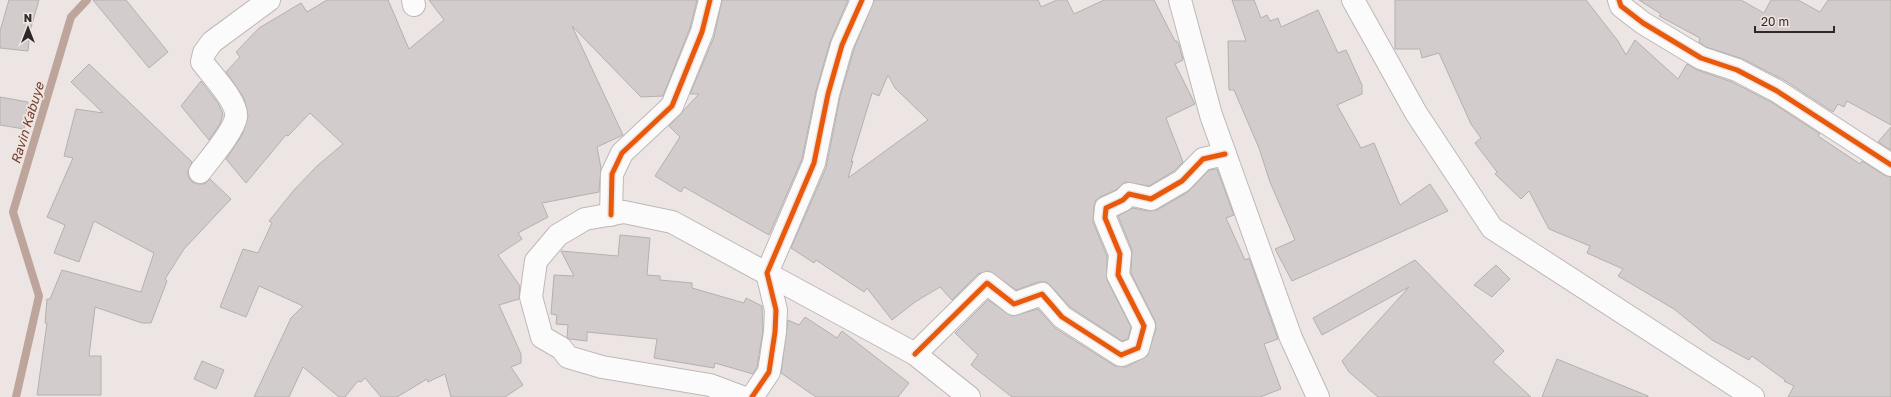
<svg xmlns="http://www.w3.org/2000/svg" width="1891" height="397" viewBox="0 0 1891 397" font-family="'Golos Text',sans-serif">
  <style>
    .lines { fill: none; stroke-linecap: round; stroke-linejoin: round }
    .stream { stroke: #bea59c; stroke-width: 8 }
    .building { fill: #d2cdcc; stroke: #b5b0af; fill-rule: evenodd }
    .minor-casing { stroke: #beb8b7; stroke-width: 24 }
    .highway-casing { stroke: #beb8b7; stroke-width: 24 }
    .minor { stroke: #fcfbfb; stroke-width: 22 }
    .highway { stroke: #fcfbfb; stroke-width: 22 }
    .cycleway-casing { stroke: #efe4e0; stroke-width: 8 }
    .cycleway { stroke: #e8590c; stroke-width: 5 }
    .labels { text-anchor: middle; stroke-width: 3.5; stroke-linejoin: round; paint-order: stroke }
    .water-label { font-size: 13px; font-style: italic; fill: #6e3d2d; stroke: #efe4e0 }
  </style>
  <rect width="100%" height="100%" fill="#ece5e4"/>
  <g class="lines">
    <path class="stream" d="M 16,397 L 39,296 L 13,212 L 71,17 L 87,0"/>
  </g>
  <path class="building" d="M 9,0 L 39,0 L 30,31 L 28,51 L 0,48 L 0,31 Z
    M 93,0 L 126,0 L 168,52 L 149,68 Z
    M 327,0 L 388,0 L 409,49 L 444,20 L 429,0 L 697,0 L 690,28 L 663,96 L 641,97 L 572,26 L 623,135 L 597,147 L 601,168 L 599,192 L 542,203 L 548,217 L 518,233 L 522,239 L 498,255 L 520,286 L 519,299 L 499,305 L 521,354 L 521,363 L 511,367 L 523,385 L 505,397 L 451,397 L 445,374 L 428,382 L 427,379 L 397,397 L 381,397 L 365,378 L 361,382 L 358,381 L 345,397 L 339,397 L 303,367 L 289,397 L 254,397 L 291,318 L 303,306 L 259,286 L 246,317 L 220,307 L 243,249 L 258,253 L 272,223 L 269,221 L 294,190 L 317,166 L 343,144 L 310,113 L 288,136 L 286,135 L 246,183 L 226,159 L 242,135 L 248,116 L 244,98 L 226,72 L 240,57 L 236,52 L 259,28 L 301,3 L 307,12 Z
    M 722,0 L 848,0 L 830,42 L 816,91 L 802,159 L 769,235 L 684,187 L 681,192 L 655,176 L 680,137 L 669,126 L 699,94 L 690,94 L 714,37 Z
    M 874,0 L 1038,0 L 1041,7 L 1057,0 L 1067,0 L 1074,14 L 1104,0 L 1154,0 L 1175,41 L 1177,41 L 1179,45 L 1183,60 L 1175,64 L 1195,104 L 1166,118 L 1183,162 L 1174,171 L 1149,186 L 1125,182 L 1116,190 L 1100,197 L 1096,200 L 1094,206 L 1093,222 L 1107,256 L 1107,280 L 1131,327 L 1128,339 L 1122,341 L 1070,307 L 1051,286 L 1046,282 L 1038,282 L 1016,290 L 989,271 L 978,274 L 952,300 L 940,287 L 915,302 L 892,320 L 867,288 L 864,292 L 816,260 L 814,263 L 791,248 L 826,168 L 840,97 L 854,49 ZM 888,75 L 895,88 L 928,120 L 848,178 L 853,161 L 851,162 L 872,93 L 879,96 Z
    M 1232,0 L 1254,0 L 1261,18 L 1267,15 L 1270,21 L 1278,18 L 1281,27 L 1318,10 L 1338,53 L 1346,50 L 1362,85 L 1362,94 L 1337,105 L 1361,148 L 1374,143 L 1400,205 L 1430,184 L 1448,211 L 1292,281 L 1275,249 L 1295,240 L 1270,182 L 1259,148 L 1234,90 L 1229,90 L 1228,41 L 1246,41 Z
    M 1395,0 L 1586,0 L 1618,41 L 1626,55 L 1635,40 L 1678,79 L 1687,64 L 1697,70 L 1732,82 L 1771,102 L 1820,134 L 1818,136 L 1860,164 L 1862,161 L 1884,175 L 1891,177 L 1891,397 L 1788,397 L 1794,386 L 1784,381 L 1785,380 L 1752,356 L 1749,360 L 1712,340 L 1674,309 L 1618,276 L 1623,269 L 1587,253 L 1590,246 L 1549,229 L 1529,191 L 1521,199 L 1495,174 L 1497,172 L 1475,143 L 1481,138 L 1471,124 L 1439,53 L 1422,58 L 1420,49 L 1395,49 Z
    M 1639,0 L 1741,0 L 1764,13 L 1771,0 L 1798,0 L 1820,12 L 1828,0 L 1891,0 L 1891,125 L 1847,101 L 1844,107 L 1838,104 L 1833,112 L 1784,80 L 1743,59 L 1706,47 L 1699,42 L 1700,38 L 1659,16 L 1661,14 Z
    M 89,64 L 192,162 L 188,171 L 188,176 L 192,182 L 198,184 L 204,184 L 210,179 L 231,199 L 184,249 L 165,279 L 167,281 L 151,323 L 142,323 L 95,307 L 89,356 L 101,356 L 101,395 L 37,395 L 47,323 L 45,323 L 47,299 L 50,299 L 62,270 L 141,292 L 154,253 L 94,221 L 79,262 L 54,253 L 65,225 L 47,217 L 73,158 L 64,156 L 76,109 L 103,113 L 71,82 Z
    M 201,81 L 218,103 L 223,114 L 220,124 L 209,140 L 181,106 Z
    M 0,97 L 28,102 L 24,129 L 0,125 Z
    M 1891,127 L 1891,150 L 1878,142 Z
    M 1217,169 L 1234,215 L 1226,218 L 1245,260 L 1249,258 L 1278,339 L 1264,344 L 1281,389 L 1260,397 L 1012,397 L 971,365 L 978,355 L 955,333 L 988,300 L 1012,316 L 1038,309 L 1055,328 L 1115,366 L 1126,367 L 1147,356 L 1156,329 L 1155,321 L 1131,273 L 1132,250 L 1118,216 L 1133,208 L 1148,211 L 1157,210 L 1188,192 L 1209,170 Z
    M 620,235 L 650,238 L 647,275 L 660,276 L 660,280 L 692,283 L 692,288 L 744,303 L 746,298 L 762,306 L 763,331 L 757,367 L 753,374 L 715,363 L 714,368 L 654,358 L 657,339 L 587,332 L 587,341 L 570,339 L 567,337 L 568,325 L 556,324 L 557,315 L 551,314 L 554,275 L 574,276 L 561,251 L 618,256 Z
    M 1415,260 L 1504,351 L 1493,362 L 1531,397 L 1378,397 L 1349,372 L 1342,361 L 1409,287 L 1322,335 L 1313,318 Z
    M 1496,265 L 1510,279 L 1492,297 L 1474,285 Z
    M 805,317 L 837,338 L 842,331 L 909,383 L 898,397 L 816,397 L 781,373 L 788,320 L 799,325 Z
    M 1557,359 L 1648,396 L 1648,397 L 1542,397 Z
    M 202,361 L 224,370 L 216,389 L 194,379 Z"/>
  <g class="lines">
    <g class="minor-casing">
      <path id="minor" d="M 413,0 L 414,5
        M 1619,0 L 1621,6 L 1643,23 L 1701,58 L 1737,70 L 1777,91 L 1891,165
        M 200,172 C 209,160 234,131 236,117 C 238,102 211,74 202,62 L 204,53 L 212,42 L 269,0
        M 611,215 L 612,174 L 622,153 L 672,106 L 702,32 L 710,0
        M 915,354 L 987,283 L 1014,304 L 1042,294 L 1062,317 L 1121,355 L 1138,348 L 1144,326 L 1118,275 L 1120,254 L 1105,218 L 1106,208 L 1123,200 L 1129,194 L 1151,199 L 1182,181 L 1203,159 L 1225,154
        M 752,397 L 769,372 L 775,332 L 776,310 L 767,273 L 814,163 L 828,94 L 842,45 L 862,0"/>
    </g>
    <g class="highway-casing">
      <path id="highway" d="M 1180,0 L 1211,115 L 1291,338 L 1318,397
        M 1353,0 L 1416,113 L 1492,228 L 1753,397
        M 742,397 L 710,385 L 602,367 L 568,357 L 561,348 L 542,337 L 531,297 L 536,261 L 558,235 L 585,219 L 624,212 L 672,222 L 915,354 L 969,397"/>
    </g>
    <use href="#minor" class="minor"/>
    <use href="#highway" class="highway"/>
    <g class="cycleway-casing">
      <path id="cycleway" d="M 1619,0 L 1621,6 L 1643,23 L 1701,58 L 1737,70 L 1777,91 L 1891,165
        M 611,215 L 612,174 L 622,153 L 672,106 L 702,32 L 710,0
        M 915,354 L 987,283 L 1014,304 L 1042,294 L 1062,317 L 1121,355 L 1138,348 L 1144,326 L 1118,275 L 1120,254 L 1105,218 L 1106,208 L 1123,200 L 1129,194 L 1151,199 L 1182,181 L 1203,159 L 1225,154
        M 752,397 L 769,372 L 775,332 L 776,310 L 767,273 L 814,163 L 828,94 L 842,45 L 862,0"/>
    </g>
    <use href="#cycleway" class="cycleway"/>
  </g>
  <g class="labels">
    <g class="water-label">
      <text transform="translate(27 123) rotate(-73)" y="5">Ravin Kabuye</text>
    </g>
  </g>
  <g transform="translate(28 28)" stroke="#efe4e0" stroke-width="3" paint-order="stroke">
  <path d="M0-3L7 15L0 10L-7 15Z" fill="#2e2928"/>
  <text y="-6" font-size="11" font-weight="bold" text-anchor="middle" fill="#2e2928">N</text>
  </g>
  <path d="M1755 26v6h79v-6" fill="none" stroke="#2e2928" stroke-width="2"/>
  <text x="1761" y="26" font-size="12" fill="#2e2928" stroke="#efe4e0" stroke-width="3" paint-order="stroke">20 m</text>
</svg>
